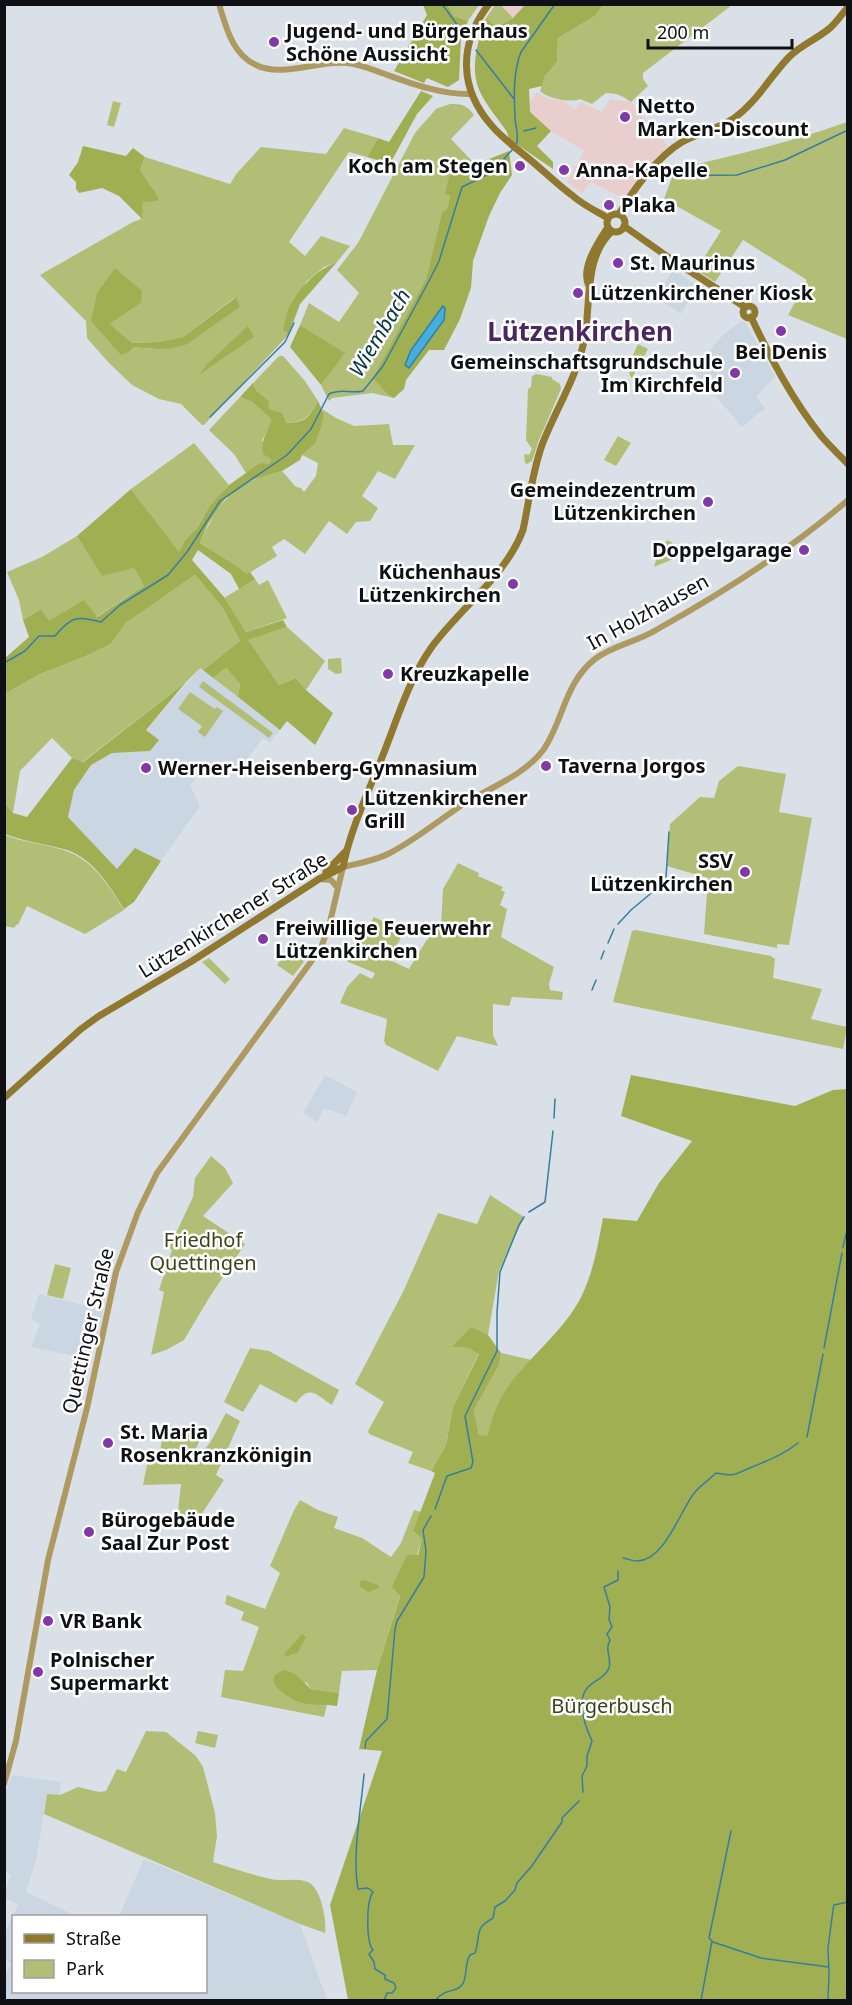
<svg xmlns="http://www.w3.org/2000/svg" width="852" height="2005" viewBox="0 0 852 2005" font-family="'Noto Sans',sans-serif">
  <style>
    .commercial { fill: #e9cece }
    .built { fill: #cbd6e3 }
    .green { fill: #b2be75; fill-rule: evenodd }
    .forest { fill: #a1af53; fill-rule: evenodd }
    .water { fill: #45aede; stroke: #347fa1; stroke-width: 1.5 }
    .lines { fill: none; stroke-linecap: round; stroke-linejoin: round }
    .stream { stroke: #347fa1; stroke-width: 1.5 }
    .tertiary { stroke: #ae9a60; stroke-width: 6 }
    .secondary { stroke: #90782e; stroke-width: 7 }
    .poi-dot { fill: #8238aa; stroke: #fff; stroke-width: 2 }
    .labels { text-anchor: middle; stroke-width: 5; stroke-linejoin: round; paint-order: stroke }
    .poi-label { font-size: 20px; font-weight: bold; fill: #0e1013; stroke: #fff; text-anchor: start }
    .street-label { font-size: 20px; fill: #0e1013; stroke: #fff }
    .park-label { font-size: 20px; fill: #3c411b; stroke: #fff }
    .water-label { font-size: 21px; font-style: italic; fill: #043448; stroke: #fff }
    .district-label { font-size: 26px; font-weight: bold; fill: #4a275f; stroke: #fff }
  </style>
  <rect width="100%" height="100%" fill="#dae0e7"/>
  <path class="commercial" d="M 500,5 L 525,5 L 513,18 Z
    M 537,92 L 546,98 L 563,101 L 575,109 L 581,102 L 602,112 L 610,99 L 631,102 L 668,146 L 646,170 L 625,199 L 591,182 L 582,194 L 567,182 L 584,151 L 551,131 L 529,112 L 529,102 Z"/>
  <path class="built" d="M 673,270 L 698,286 L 681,314 L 656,297 Z
    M 741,321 L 745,322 L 775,377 L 756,397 L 765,408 L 742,427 L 693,370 L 723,335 Z
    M 200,668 L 280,730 L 270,743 L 263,738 L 238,771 L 207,765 L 190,785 L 200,806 L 161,861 L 135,848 L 117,870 L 68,817 L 74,790 L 91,765 L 112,753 L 150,751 L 146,730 Z
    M 325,1075 L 357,1092 L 346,1116 L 324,1108 L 317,1122 L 303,1113 Z
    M 39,1294 L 103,1310 L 99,1331 L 89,1359 L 31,1347 L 40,1324 L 31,1319 Z
    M 12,1775 L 61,1782 L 60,1795 L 47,1794 L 36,1860 L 26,1892 L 76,1916 L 14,1916 L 14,1992 L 206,1992 L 206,1916 L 119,1916 L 144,1859 L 300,1924 L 327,2000 L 5,2000 L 4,1977 L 11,1964 L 5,1959 L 5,1933 L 18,1905 L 4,1897 L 5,1892 L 11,1875 L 5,1872 L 5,1793 Z"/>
  <path class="green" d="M 500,4 L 513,18 L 497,27 L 486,18 L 495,5 Z
    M 448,5 L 479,5 L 468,21 L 454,16 Z
    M 603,5 L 732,5 L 643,73 L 643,79 L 648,86 L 631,102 C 623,96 616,93 606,93 L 592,104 L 580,99 C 571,103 548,99 540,91 L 545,76 L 557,62 L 558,38 L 595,16 Z
    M 113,101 L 121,103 L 114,127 L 107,125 Z
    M 450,104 C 462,104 467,105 474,115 L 451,139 L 475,164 L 449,175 L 446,194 L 450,196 L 447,209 L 442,212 L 426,279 L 374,378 L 388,395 L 394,398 L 372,393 L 332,398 L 329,401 L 321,385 L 344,353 L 300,325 L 309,303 L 339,322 L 359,293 L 337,270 L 358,243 L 415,133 L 436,109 Z
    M 847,122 L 847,339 L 788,315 L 807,280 L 743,240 L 715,282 L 696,270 L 721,231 L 664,199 L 675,169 C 733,156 791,142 847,122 Z
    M 344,128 L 378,138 L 367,157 L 349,152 L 289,242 L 305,256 L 321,236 L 350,246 L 337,262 L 324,267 L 306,282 L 284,330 L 289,334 L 204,425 L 202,425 L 181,404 L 159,399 L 132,385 L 109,363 L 87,338 L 86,321 L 40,275 L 133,222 L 141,219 L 143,200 L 153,189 L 140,170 L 145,157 L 230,184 L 237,173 L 261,147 L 326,154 ZM 235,297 L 240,307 L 179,347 L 151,349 L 134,347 L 129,352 L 91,321 L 141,303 L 110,324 L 132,343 L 158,342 L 183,337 Z
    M 638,344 L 648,349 L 632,378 L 630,376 L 628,366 Z
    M 279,356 L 283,356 L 305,381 L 318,401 C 308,418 306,421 286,423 L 268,409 L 268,400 L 256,390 L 253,383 Z
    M 536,374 L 552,377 L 552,379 L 560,384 L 561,389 L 539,440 L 532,461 L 527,464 L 525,463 L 524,454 L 529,455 L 532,449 L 526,440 L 528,389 L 531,387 L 532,376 Z
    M 240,397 L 252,402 L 271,419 L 269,429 L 262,440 L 271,459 L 269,464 L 246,473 L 234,454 L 209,430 Z
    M 322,409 L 336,418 L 354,426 L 389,424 L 393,445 L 415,445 L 395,479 L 378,471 L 362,496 L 378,508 L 370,521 L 356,522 L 347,534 L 329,521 L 305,554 L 284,539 L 272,547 L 277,556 L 246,575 L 240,568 L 200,543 C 211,518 225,493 250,481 C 259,477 272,474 282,471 L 296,487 L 301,488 L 304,492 L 316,476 L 318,463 L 302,455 L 315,444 L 324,414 Z
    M 618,436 L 631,443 L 616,466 L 604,460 Z
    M 194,443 L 229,485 L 210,505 L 198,527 L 185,540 L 179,553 L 131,489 Z
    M 77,536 L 102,575 L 134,568 L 144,586 L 96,617 L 48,621 L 41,609 L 23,620 L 19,600 L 7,572 L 42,557 Z
    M 667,540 L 679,546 L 683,555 L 654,567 L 661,543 L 665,544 Z
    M 195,575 L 222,607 L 240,641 L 203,670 L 200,668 L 186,682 L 82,762 L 72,758 L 52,738 L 20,771 L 13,813 L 5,803 L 5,694 L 38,675 L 86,656 L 111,644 L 126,623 Z
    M 255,579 L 259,585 L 268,580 L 287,618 L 246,632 L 224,598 Z
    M 287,627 L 325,661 L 306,690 L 296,678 L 279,685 L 247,640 Z
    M 341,658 L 342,673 L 336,674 L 328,669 L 328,659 Z
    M 226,668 L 240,684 L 238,697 L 213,678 Z
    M 203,681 L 273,733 L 269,738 L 199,687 Z
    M 190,692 L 215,709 L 217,707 L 223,711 L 205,737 L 198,732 L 202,726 L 178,709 Z
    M 738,766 L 786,774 L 779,812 L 812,818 L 789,945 L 777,944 L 777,948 L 704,934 L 708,878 L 667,866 L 670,824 L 700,797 L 714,798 L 719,781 Z
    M 5,835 C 25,843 48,844 69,852 C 95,862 110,888 124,910 L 85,934 L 27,906 L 18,925 L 17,924 L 14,928 L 5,926 Z
    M 458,863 L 479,873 L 478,876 L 503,887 L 501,890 L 505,892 L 500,905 L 507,909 L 501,937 L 554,967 L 549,984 L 550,990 L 563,992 L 562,1000 L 512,997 L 509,1006 L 493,1004 L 493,1035 L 498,1046 L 457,1036 L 438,1071 L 386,1045 L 384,1041 L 387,1019 L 340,1003 L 347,987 L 360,973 L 372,979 L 375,973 L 346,961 L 357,935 L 363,936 L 374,917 L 404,931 L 390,960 L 409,969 L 426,941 L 441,925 L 443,889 Z
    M 636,930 L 771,956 L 775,959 L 773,978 L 822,989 L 811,1019 L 847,1027 L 843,1049 L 613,1002 L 632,931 Z
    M 289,947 L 306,959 L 293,976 L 277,965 Z
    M 209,958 L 230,979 L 225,984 L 202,962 Z
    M 211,1156 L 225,1168 L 233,1183 L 203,1216 L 245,1244 L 209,1298 L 184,1340 L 166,1350 L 151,1355 L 164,1292 L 159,1290 L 172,1250 L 169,1248 L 193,1197 L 195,1178 Z
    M 490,1195 L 524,1217 L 499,1271 L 488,1335 L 471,1328 L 453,1347 L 468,1348 L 479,1353 L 453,1407 L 446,1445 L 431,1471 L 408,1463 L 413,1452 L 369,1434 L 368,1431 L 384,1402 L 355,1384 L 403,1292 L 438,1213 L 477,1224 Z
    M 55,1264 L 71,1268 L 63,1299 L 47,1295 Z
    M 250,1348 L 269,1351 L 339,1390 L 332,1405 C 316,1395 310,1384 296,1403 L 260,1384 L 243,1412 L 224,1402 Z
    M 501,1353 L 532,1360 L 513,1381 L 499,1402 L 487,1437 L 479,1435 L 474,1410 L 499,1365 Z
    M 226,1413 L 240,1421 L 216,1475 L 224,1480 L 197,1521 L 176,1528 L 181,1484 L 143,1485 L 148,1460 L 159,1460 L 164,1424 L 203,1433 L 192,1457 L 194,1458 C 212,1447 216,1430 226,1413 Z
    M 300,1500 L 318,1510 L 338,1517 L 334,1528 L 362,1538 L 391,1557 L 401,1543 L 414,1510 L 421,1512 L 413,1531 L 422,1539 L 417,1555 L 407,1555 L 400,1595 L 377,1670 L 342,1671 L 339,1693 L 311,1689 L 306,1682 L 293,1698 L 298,1701 L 327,1704 L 324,1717 L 221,1697 L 225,1670 L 243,1671 L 259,1627 L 241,1620 L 244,1612 L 225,1604 L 227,1595 L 265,1609 L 280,1573 L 270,1566 L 294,1510 Z
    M 146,1731 L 166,1732 L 196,1756 L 203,1767 L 215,1813 L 217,1836 L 213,1862 C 232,1868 252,1875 271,1879 C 282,1882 297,1877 308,1882 C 321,1888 327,1920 325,1933 L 300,1924 L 44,1814 L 47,1794 L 60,1795 L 78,1787 L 99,1792 L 106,1791 L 117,1769 L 126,1772 Z
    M 198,1731 L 218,1735 L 215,1748 L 195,1743 Z"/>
  <path class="forest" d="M 423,5 L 448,5 L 454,16 L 468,21 L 461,39 L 459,80 L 448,87 L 427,78 L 424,83 L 394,71 L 427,15 Z
    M 525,5 L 603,5 L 595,16 L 558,38 L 557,62 L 545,76 L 542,86 L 529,89 L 530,112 L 551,131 L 537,146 L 553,162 L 553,169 L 509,139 L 507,132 C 498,119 487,106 480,92 C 469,68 478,41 486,18 L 497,27 L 513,18 Z
    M 421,91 L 433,96 L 417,114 L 390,164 L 367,157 L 378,138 L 389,142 Z
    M 83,146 L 126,156 L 133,148 L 145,157 L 140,170 L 153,189 L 159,200 L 150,202 L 143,201 L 142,219 L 119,196 L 102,188 L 79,193 L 76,189 L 76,182 L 69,175 L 78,162 Z
    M 509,151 L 512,175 L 500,193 L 489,216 L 473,261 L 471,288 L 460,319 L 444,350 L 429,350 L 406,380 L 404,389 L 394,398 L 388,395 L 373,378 L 426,279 L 442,212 L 447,209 L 450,196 L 445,194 L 449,175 ZM 441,308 L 445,308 L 444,320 L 409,368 L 430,325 Z
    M 337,262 L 300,304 L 289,334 L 283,330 C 285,323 286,314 289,307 C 300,287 316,270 337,262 Z
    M 115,268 L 142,291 L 141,303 L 110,324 L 132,343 L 158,342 L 183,337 L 236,297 L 240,307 L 187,344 C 171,351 151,349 134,347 L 129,352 L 121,355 L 91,321 L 97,293 Z
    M 300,325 L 345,353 L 321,385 L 290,347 Z
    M 248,326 L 254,337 L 200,374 L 207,364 Z
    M 253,383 L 256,390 L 268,400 L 269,409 L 282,413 L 286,423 C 307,422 308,418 318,401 L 324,414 L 321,427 L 315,444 L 302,455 L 300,460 L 282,471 L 251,480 L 225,499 L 208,524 L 200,543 L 240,568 L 246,574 L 250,572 L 255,579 L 239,589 L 231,574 L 198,550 L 192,560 L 224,597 L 246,632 L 283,620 L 287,627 L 248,640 L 279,685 L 296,678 L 306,690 L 333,713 L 315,745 L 287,721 L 280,730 L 238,697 L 240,684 L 226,668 L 213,678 L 203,670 L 240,641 L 222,607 L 195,575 L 126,623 L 111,644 L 86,656 L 38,675 L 5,694 L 5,658 L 29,637 L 23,620 L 41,609 L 49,621 L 84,600 L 97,617 L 144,586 L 134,568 L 102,576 L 77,536 L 131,489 L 179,552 L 185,540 L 198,527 L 210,505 L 229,485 L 260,463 L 269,464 L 271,459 L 263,454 C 261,435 268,436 271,419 L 252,402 L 240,397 Z
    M 186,682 L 146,730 L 159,740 L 150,751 L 112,753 L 91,765 L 74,790 L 68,817 L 117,869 L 135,848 L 161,861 L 134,902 L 124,909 C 110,887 94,859 67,850 C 46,844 25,842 5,834 L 5,803 L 13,813 L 27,817 L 72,758 L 83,762 Z
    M 631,1075 L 795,1106 L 833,1090 L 847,1089 L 847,2000 L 348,2000 L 330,1905 L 382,1751 L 359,1749 L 377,1670 L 400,1596 L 392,1587 L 407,1555 L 418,1555 L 422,1539 L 413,1531 L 435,1473 L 431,1471 L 446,1445 L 453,1407 L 479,1354 L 468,1348 L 452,1347 L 471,1327 L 488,1335 L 501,1353 L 499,1365 L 474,1410 L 479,1435 L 487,1436 C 491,1425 494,1412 499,1402 C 519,1362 564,1335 583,1293 C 594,1269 598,1244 603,1218 L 637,1221 L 659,1183 L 692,1141 L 621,1116 Z
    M 363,1580 L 378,1585 L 379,1588 L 368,1592 L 360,1586 L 360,1581 Z
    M 302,1634 L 306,1637 L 298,1652 L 286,1657 L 284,1654 Z
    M 285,1670 L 295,1674 L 311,1689 L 339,1693 L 337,1706 C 325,1704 311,1706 299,1702 C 286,1697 258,1678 285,1670 Z"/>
  <path class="water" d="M 443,306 L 445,308 L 444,320 L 409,368 L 405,365 L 411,350 Z"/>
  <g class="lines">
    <path class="stream" d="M 442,4 L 464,34
      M 476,50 L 514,99
      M 524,131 L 536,128
      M 516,145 C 520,136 515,127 515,117 C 514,97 513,72 521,52 L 555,4
      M 662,176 L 737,175 L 785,160 L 848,130
      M 210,417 L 285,342 L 294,323
      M 4,663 L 25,651 L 39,636 L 55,636 C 71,617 76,615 101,622 L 120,605 L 168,575 L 187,552 L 220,501 L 287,455 L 311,429 L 329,394 C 342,388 350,394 363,391 L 383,366 L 430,279 L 439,261 L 462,187 L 491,173 L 513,149
      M 618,924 L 631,910 L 661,885 L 666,877 L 669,832
      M 608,943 L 614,929
      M 601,959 L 604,951
      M 592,990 L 596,980
      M 554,1118 L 555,1099
      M 529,1212 L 545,1202 L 553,1131
      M 843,1247 L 846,1234 L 848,1235
      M 824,1348 L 842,1253
      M 807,1437 L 823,1354
      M 435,1509 L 447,1476 L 471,1468 L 473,1462 L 465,1416 L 497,1351 L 497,1312 L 500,1272 L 519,1225 L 524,1217
      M 623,1558 C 628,1559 633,1561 637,1561 C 665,1561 680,1510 695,1492 C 701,1485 709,1480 716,1473 C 737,1477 734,1474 752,1467 C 769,1460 783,1455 798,1443
      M 365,1748 L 366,1741 L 387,1719 L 395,1629 L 397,1621 L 424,1577 L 426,1551 L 423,1530 L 431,1516
      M 364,1774 C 361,1810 352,1854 358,1889 L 368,1888 L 373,1892 C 366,1902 366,1942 373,1950 L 369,1954 L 374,1962 L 375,1969 L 385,1975 L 385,1979 L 394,1983 L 396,1988 L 392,1993 L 387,1993 L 384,2000
      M 583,1792 L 582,1776 L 587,1766 L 587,1756 L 592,1741 C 586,1728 575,1701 588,1687 C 595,1680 605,1678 609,1668 C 611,1661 608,1656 608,1650 C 607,1646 609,1643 610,1640 L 607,1634 L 612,1627 L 609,1619 L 610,1607 L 604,1587 L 618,1580 L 618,1571
      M 713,1942 L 761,1958 L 829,1967
      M 436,2000 C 445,1988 456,1993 462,1985 C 468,1977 464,1964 470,1955 L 475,1953 C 482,1934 472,1930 493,1918 L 495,1907 L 505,1901 L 515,1890 L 517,1883 L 531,1867 L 562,1822 L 562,1818 L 579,1801
      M 701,2000 L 712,1941 L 709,1938 L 731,1831
      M 828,2000 L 829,1973 L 828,1948 L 833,1910 L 834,1905 L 848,1902"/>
    <path class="tertiary" d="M 219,4 C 226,27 232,54 256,65 C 281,78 319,60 347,63 C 359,64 371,69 382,73 C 410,83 441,95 471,94
      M 319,879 L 331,880 L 337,887
      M 4,1784 L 16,1741 L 48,1560 L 87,1408 L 116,1272 L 138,1212 L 157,1173 L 321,948 L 330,922 L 343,867 C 359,863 375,861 390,853 C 415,840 438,821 462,805 C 490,787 524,776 544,749 C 563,721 565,682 595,659 C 613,645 637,642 656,630 C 724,592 789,551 848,500"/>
    <path class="secondary" d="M 489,4 C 458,44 459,89 492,126 C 504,140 520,151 534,163 C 547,174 559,186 573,196 C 583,205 596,211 608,218
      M 619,214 C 633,190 658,156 682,142 C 699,133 717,129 733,119 C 757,102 769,78 789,57 C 801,45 817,39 830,28 C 837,22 842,14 848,7
      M607 223a9 9 0 1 1 18 0a9 9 0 1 1-18 0Z
      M 624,226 L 668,257 L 745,307
      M 589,286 C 580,268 599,241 608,227
      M743 312a6 6 0 1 1 12 0a6 6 0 1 1-12 0Z
      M 751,317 C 771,359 793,401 822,437 C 830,446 839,455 848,464
      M 326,872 L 345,852
      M 4,1098 L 81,1029 L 99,1016 L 192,961 L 319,879 L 343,867 C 350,831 367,795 381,760 C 396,723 408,681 431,648 C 459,609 506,576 523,530 C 529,502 532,473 542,445 C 556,408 579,375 585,335 C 591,300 584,258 612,231"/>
  </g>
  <g class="poi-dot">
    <circle cx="274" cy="42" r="6"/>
    <circle cx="625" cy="117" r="6"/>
    <circle cx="520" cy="166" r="6"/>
    <circle cx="564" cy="170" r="6"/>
    <circle cx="609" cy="205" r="6"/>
    <circle cx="618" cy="263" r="6"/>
    <circle cx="578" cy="293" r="6"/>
    <circle cx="781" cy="331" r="6"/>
    <circle cx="735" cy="373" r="6"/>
    <circle cx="708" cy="502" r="6"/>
    <circle cx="804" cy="550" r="6"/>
    <circle cx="513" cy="584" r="6"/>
    <circle cx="388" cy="674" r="6"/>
    <circle cx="546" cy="766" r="6"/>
    <circle cx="146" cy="768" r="6"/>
    <circle cx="352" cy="810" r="6"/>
    <circle cx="745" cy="872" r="6"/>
    <circle cx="263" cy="939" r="6"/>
    <circle cx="108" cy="1443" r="6"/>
    <circle cx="89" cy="1532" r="6"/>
    <circle cx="48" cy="1621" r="6"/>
    <circle cx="38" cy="1672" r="6"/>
  </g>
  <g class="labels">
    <g class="poi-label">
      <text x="286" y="38">Jugend- und Bürgerhaus<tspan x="286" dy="23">Schöne Aussicht</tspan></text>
      <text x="637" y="113">Netto<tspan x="637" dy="23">Marken-Discount</tspan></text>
      <text x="508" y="173" text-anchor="end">Koch am Stegen</text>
      <text x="576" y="177">Anna-Kapelle</text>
      <text x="621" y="212">Plaka</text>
      <text x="630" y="270">St. Maurinus</text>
      <text x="590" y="300">Lützenkirchener Kiosk</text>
      <text x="781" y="359" text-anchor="middle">Bei Denis</text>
      <text x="723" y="369" text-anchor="end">Gemeinschaftsgrundschule<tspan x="723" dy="23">Im Kirchfeld</tspan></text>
      <text x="696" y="497" text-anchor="end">Gemeindezentrum<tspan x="696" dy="23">Lützenkirchen</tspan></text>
      <text x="792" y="557" text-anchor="end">Doppelgarage</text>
      <text x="501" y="579" text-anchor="end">Küchenhaus<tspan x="501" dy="23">Lützenkirchen</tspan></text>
      <text x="400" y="681">Kreuzkapelle</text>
      <text x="558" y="773">Taverna Jorgos</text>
      <text x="158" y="775">Werner-Heisenberg-Gymnasium</text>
      <text x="364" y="805">Lützenkirchener<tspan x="364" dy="23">Grill</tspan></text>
      <text x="733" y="868" text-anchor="end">SSV<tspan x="733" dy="23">Lützenkirchen</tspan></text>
      <text x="275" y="935">Freiwillige Feuerwehr<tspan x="275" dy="23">Lützenkirchen</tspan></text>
      <text x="120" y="1439">St. Maria<tspan x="120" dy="23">Rosenkranzkönigin</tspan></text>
      <text x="101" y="1527">Bürogebäude<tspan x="101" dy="23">Saal Zur Post</tspan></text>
      <text x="60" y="1628">VR Bank</text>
      <text x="50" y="1667">Polnischer<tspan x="50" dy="23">Supermarkt</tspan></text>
    </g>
    <g class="street-label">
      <text transform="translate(648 612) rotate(-29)" y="7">In Holzhausen</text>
      <text transform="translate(233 915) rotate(-32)" y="7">Lützenkirchener Straße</text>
      <text transform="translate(88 1331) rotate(-77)" y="7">Quettinger Straße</text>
    </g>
    <g class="park-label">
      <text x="203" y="1247">Friedhof<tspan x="203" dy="23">Quettingen</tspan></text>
      <text x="612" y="1713">Bürgerbusch</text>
    </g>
    <g class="water-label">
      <text transform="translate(380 333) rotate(-59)" y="7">Wiembach</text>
    </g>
    <g class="district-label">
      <text x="580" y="341">Lützenkirchen</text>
    </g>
  </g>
  <rect width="852" height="2005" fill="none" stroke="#0e1013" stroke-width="12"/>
  <rect x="12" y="1915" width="195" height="78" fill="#ffffff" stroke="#9f9fa1" stroke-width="1.5"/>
  <rect x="24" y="1934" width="30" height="9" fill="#90782e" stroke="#9f9fa1" stroke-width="1.5"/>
  <text x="66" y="1945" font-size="18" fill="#0e1013">Straße</text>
  <rect x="24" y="1960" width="30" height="18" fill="#b2be75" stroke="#9f9fa1" stroke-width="1.5"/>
  <text x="66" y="1975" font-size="18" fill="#0e1013">Park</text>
  <path d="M648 39v9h144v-9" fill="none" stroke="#0e1013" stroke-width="3"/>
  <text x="657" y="39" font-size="18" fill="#0e1013" stroke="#ffffff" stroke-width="4.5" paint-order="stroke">200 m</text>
</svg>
